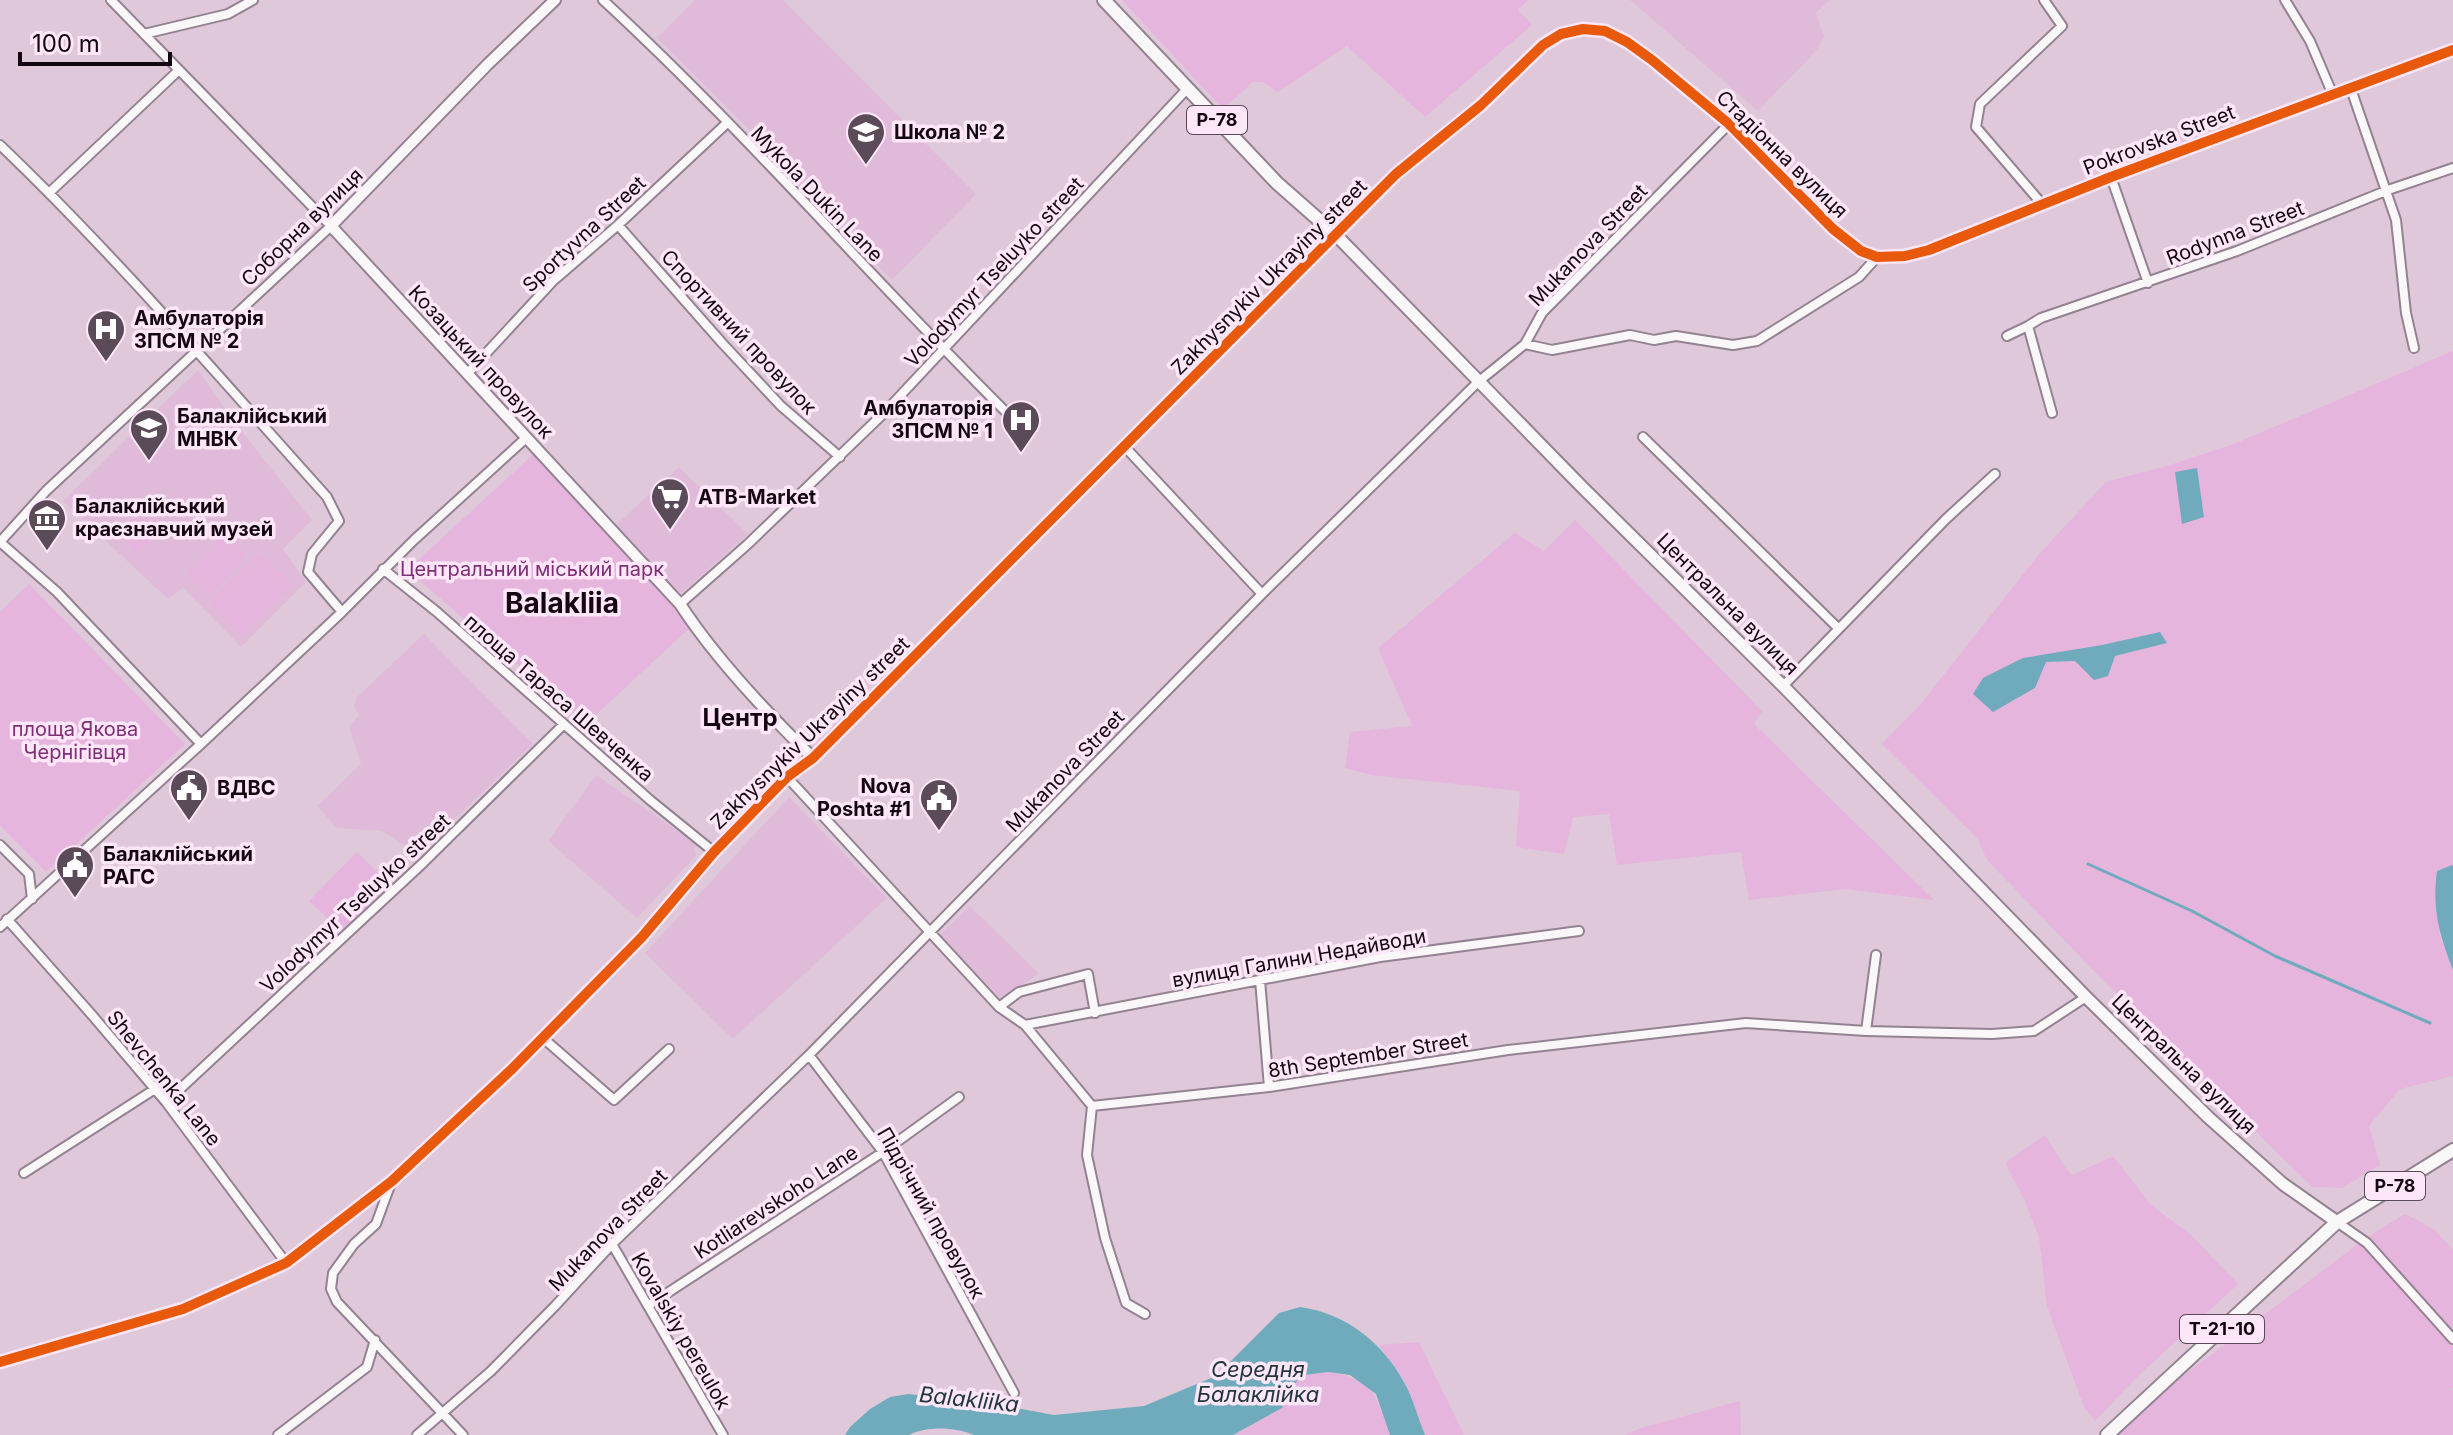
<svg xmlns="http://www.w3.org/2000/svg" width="2453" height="1435" viewBox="0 0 2453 1435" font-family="Inter,sans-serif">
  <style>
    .built { fill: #e0bbd9 }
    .green { fill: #e5b5dd; fill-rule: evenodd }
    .water { fill: #6fabbd }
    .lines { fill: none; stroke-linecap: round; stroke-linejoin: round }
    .stream { stroke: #6fabbd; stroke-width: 3 }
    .minor-casing { stroke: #938290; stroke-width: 12 }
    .tertiary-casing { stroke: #938290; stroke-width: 14 }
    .secondary-casing { stroke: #938290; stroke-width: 15 }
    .primary-casing { stroke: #938290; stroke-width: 16 }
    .minor { stroke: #faf7f9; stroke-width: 8 }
    .tertiary { stroke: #faf7f9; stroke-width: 10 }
    .secondary { stroke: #faf7f9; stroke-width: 11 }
    .primary { stroke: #faf7f9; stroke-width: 12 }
    .cycleway-casing { stroke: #fce6f8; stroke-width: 15 }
    .cycleway { stroke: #e8590c; stroke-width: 10 }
    .labels { text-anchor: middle; stroke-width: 7; stroke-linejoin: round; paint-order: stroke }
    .shield { fill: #fce6f8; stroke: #5a4a57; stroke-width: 2 }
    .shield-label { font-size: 18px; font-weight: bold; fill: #140712 }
    .poi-label { font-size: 20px; font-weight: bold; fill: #140712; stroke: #fce6f8; text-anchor: start }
    .street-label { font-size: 20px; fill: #140712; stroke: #fce6f8 }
    .park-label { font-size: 20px; fill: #802e77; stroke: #fce6f8 }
    .water-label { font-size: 22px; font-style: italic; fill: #21373c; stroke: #fce6f8 }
    .quarter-label { font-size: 24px; font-weight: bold; fill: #140712; stroke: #fce6f8 }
    .district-label { font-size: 28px; font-weight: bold; fill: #140712; stroke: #fce6f8 }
  </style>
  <rect width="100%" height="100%" fill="#dec8da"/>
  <path class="built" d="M 695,0 L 783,0 L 976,194 L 892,280 L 758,138 L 657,38 Z
    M 1630,0 L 1830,0 L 1816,13 L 1824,36 L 1816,51 L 1758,111 Z
    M 198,370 L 236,424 L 312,520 L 283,549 L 306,582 L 241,647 L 183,588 L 168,599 L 63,501 Z
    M 679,467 L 748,534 L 683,592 L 677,593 L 615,526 Z
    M 424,634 L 533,744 L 417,854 L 382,831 L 337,828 L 317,806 L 361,764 L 349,727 L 359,715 L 354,706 L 357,697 Z
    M 596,775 L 694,842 L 696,856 L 637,918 L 548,841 Z
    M 789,797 L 887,898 L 733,1039 L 645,953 Z
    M 970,906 L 1039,974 L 1001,999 L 940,935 Z"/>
  <path class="green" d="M 1122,0 L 1528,0 L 1518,10 L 1532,25 L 1425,117 L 1347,46 L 1278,92 L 1263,82 L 1253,82 L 1223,109 Z
    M 2453,351 L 2453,866 L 2439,933 L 2453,970 L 2453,1076 L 2400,1089 L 2369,1126 L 2380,1165 L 2342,1188 L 2312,1187 L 2091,968 L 1987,860 L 1977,838 L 1882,744 L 1919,706 L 2041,552 L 2106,482 L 2170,465 L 2234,444 ZM 2159,632 L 2166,643 L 2115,656 L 2046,662 L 2102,645 Z
    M 537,451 L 695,623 L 586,724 L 418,579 L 415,571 L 417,561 Z
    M 144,514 L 161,534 L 137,553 L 121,534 Z
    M 1575,520 L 1762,711 L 1754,724 L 1934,900 L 1845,889 L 1749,900 L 1741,852 L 1617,865 L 1609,814 L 1573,817 L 1564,854 L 1516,847 L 1520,791 L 1372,775 L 1345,768 L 1350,732 L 1412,726 L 1378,648 L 1515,533 L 1544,551 Z
    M 226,534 L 247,555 L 209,595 L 187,574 Z
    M 260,552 L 293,585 L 242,635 L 209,602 Z
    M 29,584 L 185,744 L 46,872 L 0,826 L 0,612 Z
    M 357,852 L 391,885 L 343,933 L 309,901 Z
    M 2045,1135 L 2065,1167 L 2073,1175 L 2113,1156 L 2151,1205 L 2191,1235 L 2238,1284 L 2136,1378 L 2095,1421 L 2084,1407 L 2047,1306 L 2039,1237 L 2024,1199 L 2005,1163 Z
    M 2405,1214 L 2434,1229 L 2453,1250 L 2453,1387 L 2451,1389 L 2453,1391 L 2453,1435 L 2117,1435 L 2155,1397 L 2366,1238 Z
    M 1419,1342 L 1464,1435 L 1425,1435 L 1405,1382 L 1379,1345 Z
    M 1328,1372 C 1373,1378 1377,1396 1390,1435 L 1233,1435 L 1282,1408 L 1298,1379 L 1304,1375 Z
    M 1740,1401 L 1741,1435 L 1625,1435 L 1641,1428 Z"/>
  <path class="water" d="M 2197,468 L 2204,517 L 2182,524 L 2175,472 Z
    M 2160,632 L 2167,643 L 2115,656 L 2108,676 L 2094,680 L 2075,661 L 2046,662 L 2035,688 L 1993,712 L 1973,694 L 1983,678 L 2023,658 L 2102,645 Z
    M 2452,865 L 2453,866 L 2453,970 C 2439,934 2432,909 2437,871 Z
    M 1300,1307 C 1345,1313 1382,1342 1404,1382 C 1413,1398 1418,1418 1425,1435 L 1390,1435 L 1376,1394 L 1350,1375 L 1328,1372 L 1304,1375 L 1298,1379 L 1282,1408 L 1233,1435 L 974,1435 C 955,1427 927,1426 909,1435 L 845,1435 L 850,1427 L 870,1409 L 890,1397 L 908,1394 L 990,1403 L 1054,1415 L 1144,1406 L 1216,1376 L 1279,1313 Z"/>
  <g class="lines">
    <path class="stream" d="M 2088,864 L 2192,911 L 2275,956 L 2430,1023"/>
    <g class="minor-casing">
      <path id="minor" d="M 603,0 C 744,130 869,276 1005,411
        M 2285,0 L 2310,41 L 2333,95
        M 144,34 L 228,14 L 253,0
        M 2351,89 L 2396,220 L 2406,313 L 2414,348
        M 0,145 C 116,256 220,378 327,497 L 339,521 L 312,554 L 308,572 L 342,612
        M 2111,177 L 2148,283
        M 49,193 L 179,70
        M 2042,204 L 1976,127 L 1980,104 L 2062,26 L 2044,0
        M 618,225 L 723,344 L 781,406 L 840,457
        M 2007,336 L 2028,326
        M 1525,344 L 1552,350 L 1630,335 L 1654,340 L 1676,336 L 1733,345 L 1757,341 L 1859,277 L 1877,257
        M 467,374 L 553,281 L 618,225 L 727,123
        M 2052,413 L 2028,326 L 2041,318 L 2237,251 L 2388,190 L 2453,168
        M 1643,437 L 1838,628
        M 1125,447 L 1262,594
        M 0,542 L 46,491 L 331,226 L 111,0
        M 0,542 L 57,592 L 201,744
        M 383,569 L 437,612 L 650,800 L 714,852
        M 680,604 L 748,544 L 884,413 L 1187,89
        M 1783,686 L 1946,519 L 1995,474
        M 787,777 L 999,1007 L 1025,1025 L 1092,1106 L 1087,1155 L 1105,1238 L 1126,1303 L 1145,1314
        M 0,845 L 29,874 L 32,899
        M 7,919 L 92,1015 L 166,1102 L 286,1263
        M 0,927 L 201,744 L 342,612 L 414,540 L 526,438
        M 1260,980 L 1269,1087
        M 999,1007 L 1019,992 L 1088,974 L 1095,1013
        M 1025,1025 L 1380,957 L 1579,931
        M 1866,1031 L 1876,955
        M 543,1038 L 614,1100 L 669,1049
        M 809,1055 L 883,1152 L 1014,1393
        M 166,1102 L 423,863 L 563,725
        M 1092,1106 L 1269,1087 L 1508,1050 L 1746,1023 L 1866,1031 L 1992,1034 L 2034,1031 L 2086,997
        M 24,1173 L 155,1089
        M 391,1183 L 376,1224 L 354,1244 L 333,1273 L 331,1289 L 337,1302 L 463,1435
        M 2337,1222 L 2367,1243 L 2453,1339
        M 612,1244 L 723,1435
        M 649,1305 L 883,1152 L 959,1097
        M 278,1435 L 367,1367 L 375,1340
        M 417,1435 L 491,1371 L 555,1306 L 612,1244 L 809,1055 L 1262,594 L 1478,382 L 1525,344 L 1542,313 L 1729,124"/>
    </g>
    <g class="tertiary-casing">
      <path id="tertiary" d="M 555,0 L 488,64 L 331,226 L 680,604 C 715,658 767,713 813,758
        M 0,1362 L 183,1309 L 286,1263 L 392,1181 L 512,1069 L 642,937 L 714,852 L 787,777 L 813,758 L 1396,174 L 1481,105 L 1543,45 L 1561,34 L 1583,29 L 1605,31 L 1627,42 L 1652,60 L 1729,124 L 1833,229 L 1861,251 L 1877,257 L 1905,256 L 1929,250 L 2111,177 L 2453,50"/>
    </g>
    <g class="secondary-casing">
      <path id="secondary" d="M 1336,235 L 1583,488 L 1783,686 L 2086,997 L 2208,1117 L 2283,1184 L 2337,1222"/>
    </g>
    <g class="primary-casing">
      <path id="primary" d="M 1104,0 L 1277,183 L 1336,235
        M 2107,1435 L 2337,1222 L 2453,1150"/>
    </g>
    <use href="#minor" class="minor"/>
    <use href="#tertiary" class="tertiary"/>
    <use href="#secondary" class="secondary"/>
    <use href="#primary" class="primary"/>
    <g class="cycleway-casing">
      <path id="cycleway" d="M 0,1362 L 183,1309 L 286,1263 L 392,1181 L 512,1069 L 642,937 L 714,852 L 787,777 L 813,758 L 1396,174 L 1481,105 L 1543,45 L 1561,34 L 1583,29 L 1605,31 L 1627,42 L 1652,60 L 1729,124 L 1833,229 L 1861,251 L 1877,257 L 1905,256 L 1929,250 L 2111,177 L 2453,50"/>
    </g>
    <use href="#cycleway" class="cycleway"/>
  </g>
  <defs>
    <g id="school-pin" transform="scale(2)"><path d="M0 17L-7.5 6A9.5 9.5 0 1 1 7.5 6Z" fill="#5b4b58" stroke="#fce6f8"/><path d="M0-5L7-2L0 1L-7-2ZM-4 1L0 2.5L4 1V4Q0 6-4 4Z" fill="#fff"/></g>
    <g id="hospital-pin" transform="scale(2)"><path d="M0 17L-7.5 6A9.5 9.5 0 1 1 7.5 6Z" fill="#5b4b58" stroke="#fce6f8"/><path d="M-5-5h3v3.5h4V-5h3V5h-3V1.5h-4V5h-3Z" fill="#fff"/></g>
    <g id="supermarket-pin" transform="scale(2)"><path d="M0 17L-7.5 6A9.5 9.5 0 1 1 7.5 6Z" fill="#5b4b58" stroke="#fce6f8"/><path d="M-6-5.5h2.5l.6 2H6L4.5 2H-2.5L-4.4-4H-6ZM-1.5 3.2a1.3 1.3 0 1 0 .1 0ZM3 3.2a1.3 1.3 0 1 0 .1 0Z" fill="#fff"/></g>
    <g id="museum-pin" transform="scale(2)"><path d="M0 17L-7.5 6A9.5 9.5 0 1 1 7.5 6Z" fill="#5b4b58" stroke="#fce6f8"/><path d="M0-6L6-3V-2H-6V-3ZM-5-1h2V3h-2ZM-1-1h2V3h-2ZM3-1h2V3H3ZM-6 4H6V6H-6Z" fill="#fff"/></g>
    <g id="civic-pin" transform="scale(2)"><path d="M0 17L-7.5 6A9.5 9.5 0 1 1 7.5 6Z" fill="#5b4b58" stroke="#fce6f8"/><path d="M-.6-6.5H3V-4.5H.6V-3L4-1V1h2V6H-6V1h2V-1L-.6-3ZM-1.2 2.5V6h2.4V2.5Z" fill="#fff"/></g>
  </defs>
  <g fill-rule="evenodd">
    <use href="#school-pin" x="866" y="132"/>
    <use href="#hospital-pin" x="106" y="329"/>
    <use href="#hospital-pin" x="1021" y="420"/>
    <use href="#school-pin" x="149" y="428"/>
    <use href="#supermarket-pin" x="670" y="497"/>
    <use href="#museum-pin" x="47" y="518"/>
    <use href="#civic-pin" x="189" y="788"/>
    <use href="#civic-pin" x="939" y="798"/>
    <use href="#civic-pin" x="75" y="865"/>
  </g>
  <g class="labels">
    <g class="shield">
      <rect x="1187" y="106" width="60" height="28" rx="6"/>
      <rect x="2365" y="1172" width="60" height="28" rx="6"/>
      <rect x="2180" y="1315" width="84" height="28" rx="6"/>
    </g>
    <g class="shield-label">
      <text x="1217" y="126">Р-78</text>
      <text x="2395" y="1192">Р-78</text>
      <text x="2222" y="1335">Т-21-10</text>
    </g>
    <g class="poi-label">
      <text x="894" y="139">Школа № 2</text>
      <text x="134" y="325">Амбулаторія<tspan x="134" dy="23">ЗПСМ № 2</tspan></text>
      <text x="993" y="415" text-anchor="end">Амбулаторія<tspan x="993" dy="23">ЗПСМ № 1</tspan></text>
      <text x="177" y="423">Балаклійський<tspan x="177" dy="23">МНВК</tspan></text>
      <text x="698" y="504">ATB-Market</text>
      <text x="75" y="513">Балаклійський<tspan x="75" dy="23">краєзнавчий музей</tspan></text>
      <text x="911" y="793" text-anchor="end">Nova<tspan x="911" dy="23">Poshta #1</tspan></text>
      <text x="217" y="795">ВДВС</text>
      <text x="103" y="861">Балаклійський<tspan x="103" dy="23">РАГС</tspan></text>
    </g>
    <g class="street-label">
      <text transform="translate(2159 140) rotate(-21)" y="7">Pokrovska Street</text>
      <text transform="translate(1782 154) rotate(44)" y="7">Стадіонна вулиця</text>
      <text transform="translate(817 194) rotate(46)" y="7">Mykola Dukin Lane</text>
      <text transform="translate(302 227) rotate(-44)" y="7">Соборна вулиця</text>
      <text transform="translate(2235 233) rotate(-21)" y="7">Rodynna Street</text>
      <text transform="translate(584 234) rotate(-43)" y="7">Sportyvna Street</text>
      <text transform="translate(1588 245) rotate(-46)" y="7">Mukanova Street</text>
      <text transform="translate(994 272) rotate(-47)" y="7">Volodymyr Tseluyko street</text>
      <text transform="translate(1269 277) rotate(-45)" y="7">Zakhysnykiv Ukrayiny street</text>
      <text transform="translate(739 332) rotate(47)" y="7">Спортивний провулок</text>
      <text transform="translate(481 362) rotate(47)" y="7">Козацький провулок</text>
      <text transform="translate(1728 604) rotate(45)" y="7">Центральна вулиця</text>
      <text transform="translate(559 698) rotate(41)" y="7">площа Тараса Шевченка</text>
      <text transform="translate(810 733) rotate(-44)" y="7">Zakhysnykiv Ukrayiny street</text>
      <text transform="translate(1065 771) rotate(-46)" y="7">Mukanova Street</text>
      <text transform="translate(355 903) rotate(-43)" y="7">Volodymyr Tseluyko street</text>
      <text transform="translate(1299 958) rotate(-10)" y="7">вулиця Галини Недайводи</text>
      <text transform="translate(1368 1055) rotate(-9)" y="7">8th September Street</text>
      <text transform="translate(2184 1064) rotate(44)" y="7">Центральна вулиця</text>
      <text transform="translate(164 1078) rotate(51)" y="7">Shevchenka Lane</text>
      <text transform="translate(776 1202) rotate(-33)" y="7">Kotliarevskoho Lane</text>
      <text transform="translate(931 1213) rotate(60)" y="7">Підрічний провулок</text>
      <text transform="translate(608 1230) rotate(-46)" y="7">Mukanova Street</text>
      <text transform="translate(681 1331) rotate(60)" y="7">Kovalskiy pereulok</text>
    </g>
    <g class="park-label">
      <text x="532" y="576">Центральний міський парк</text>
      <text x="75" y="736">площа Якова<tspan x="75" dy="23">Чернігівця</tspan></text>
    </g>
    <g class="water-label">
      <text x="1258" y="1377">Середня<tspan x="1258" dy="25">Балаклійка</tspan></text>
      <text transform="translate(969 1399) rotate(6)" y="8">Balakliika</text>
    </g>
    <g class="quarter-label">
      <text x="740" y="726">Центр</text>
    </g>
    <g class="district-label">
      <text x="562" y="613">Balakliia</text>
    </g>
  </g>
  <path d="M20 52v12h150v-12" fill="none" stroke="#140712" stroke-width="4"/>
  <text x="32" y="52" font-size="24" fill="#140712" stroke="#fce6f8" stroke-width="6" paint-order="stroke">100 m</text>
</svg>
